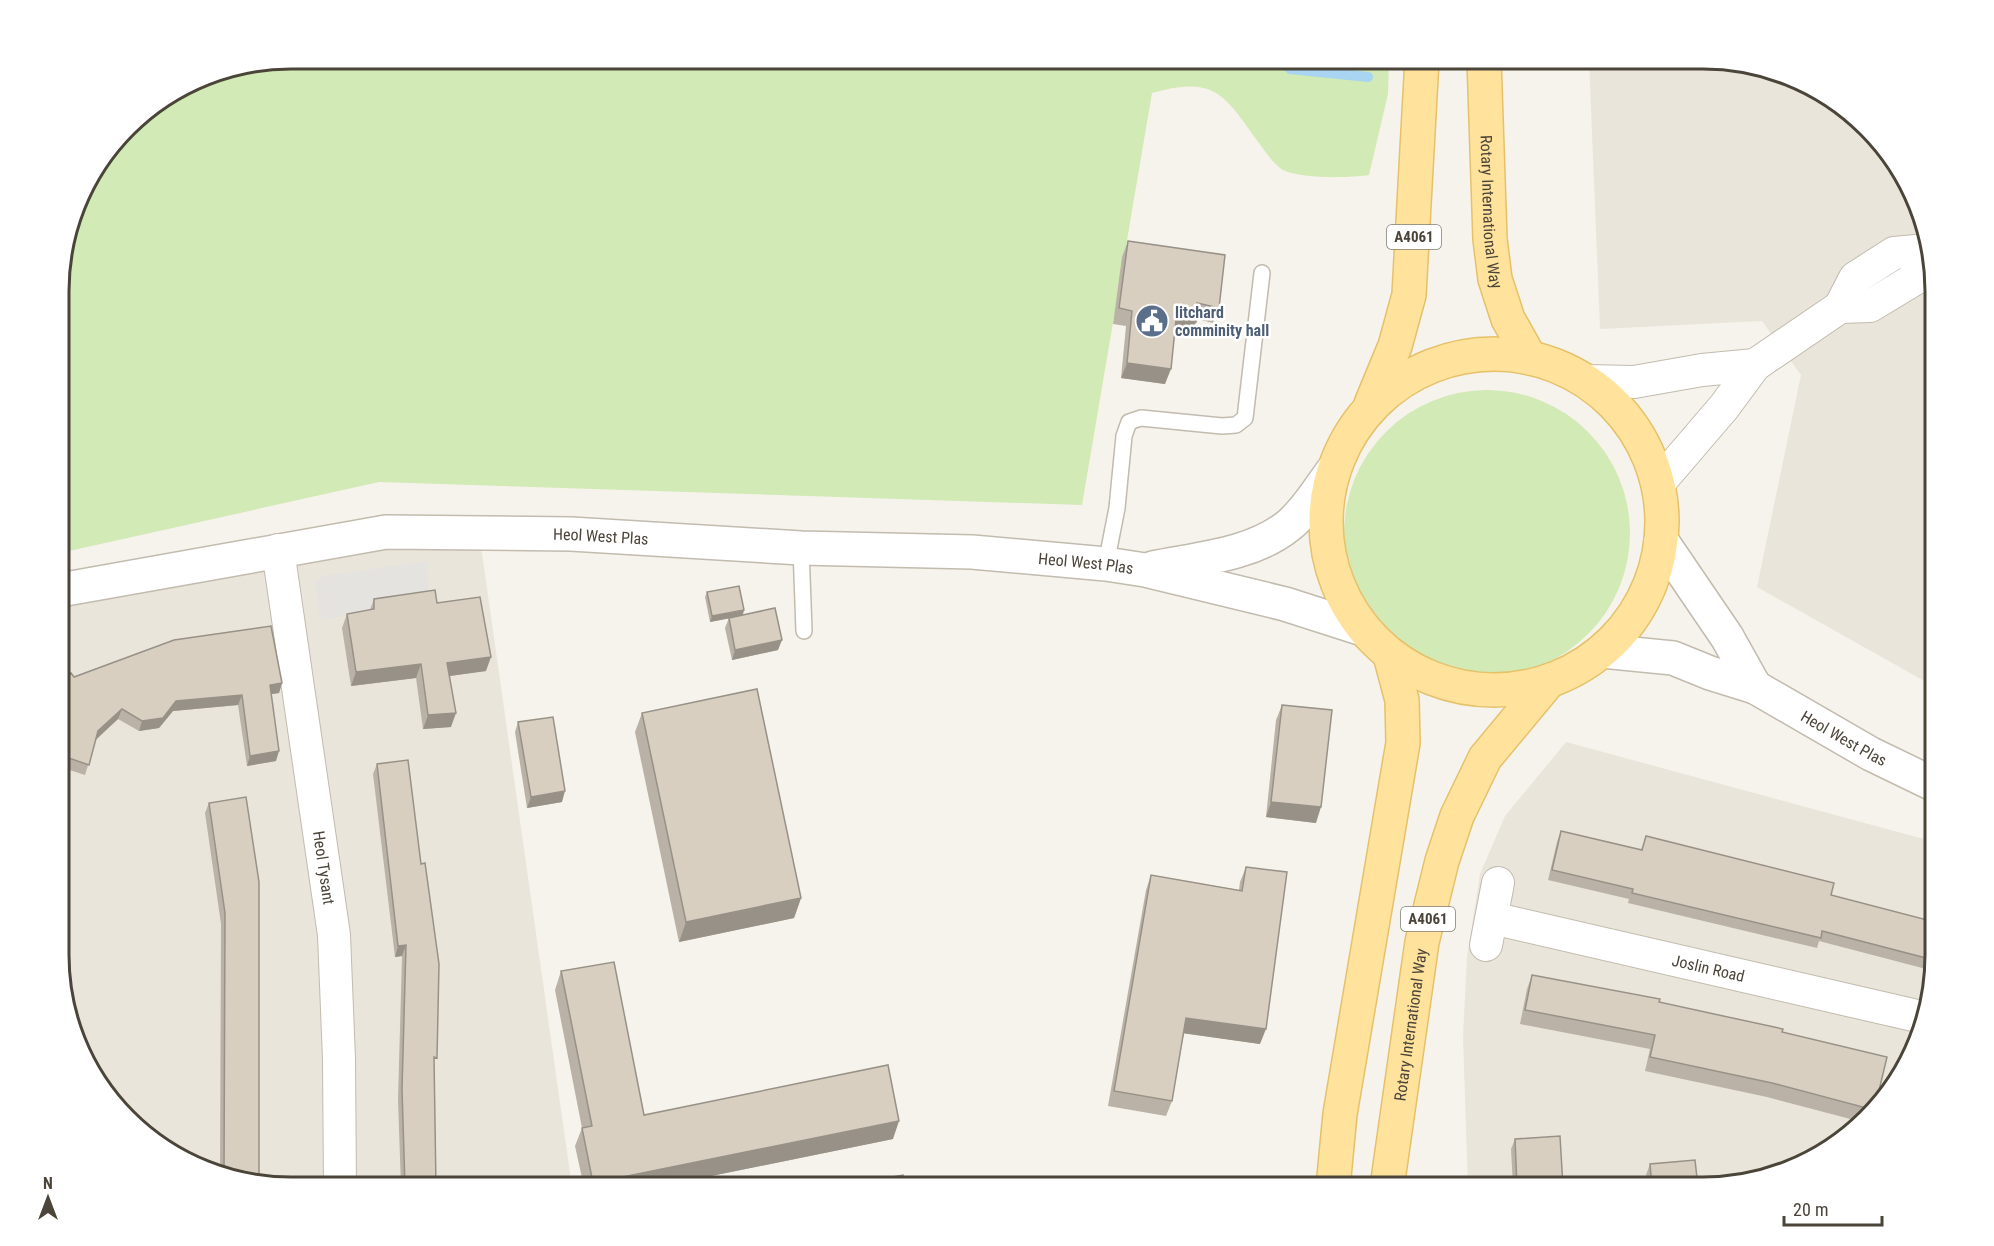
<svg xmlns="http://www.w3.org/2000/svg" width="1994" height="1246" viewBox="0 0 1994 1246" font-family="'Roboto Condensed',sans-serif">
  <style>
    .residential { fill: #eae5da }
    .green { fill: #d2eab5 }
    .parking { fill: #e5e3e0 }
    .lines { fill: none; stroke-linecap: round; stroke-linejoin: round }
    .stream { stroke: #a9d4f2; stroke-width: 10 }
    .service-casing { stroke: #c2bbae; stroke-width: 18 }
    .minor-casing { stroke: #c2bbae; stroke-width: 34 }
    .tertiary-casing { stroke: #c2bbae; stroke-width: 36 }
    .primary-casing { stroke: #e6c16a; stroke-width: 36 }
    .service { stroke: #fff; stroke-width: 15 }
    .minor { stroke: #fff; stroke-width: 32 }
    .tertiary { stroke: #fff; stroke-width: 33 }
    .primary { stroke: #ffe39c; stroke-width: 33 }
    .wall { fill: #bab2a6 }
    .shaded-wall { fill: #979187 }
    .building { fill: #d8cfc1; stroke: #979187; stroke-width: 1.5 }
    .labels { text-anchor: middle; stroke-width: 5; stroke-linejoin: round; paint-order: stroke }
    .shield { fill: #fff; stroke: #817c74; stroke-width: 1.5 }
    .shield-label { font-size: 15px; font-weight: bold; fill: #4b4439 }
    .street-label { font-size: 16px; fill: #4b4439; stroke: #fff }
    .service-label { font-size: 16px; font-weight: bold; fill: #4e5e75; stroke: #fff; text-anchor: start }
    .rim { fill: none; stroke: #4b4439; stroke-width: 3 }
  </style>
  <rect width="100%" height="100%" fill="#f6f3ec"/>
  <path class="residential" d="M 1589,59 L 1704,59 L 1778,71 L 1832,97 L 1904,174 L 1935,276 L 1935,687 L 1757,587 L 1801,375 L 1762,321 L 1600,329 Z
    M 479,532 L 572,1187 L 290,1187 L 216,1175 L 162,1149 L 90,1072 L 60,985 L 60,590 Z
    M 1566,742 L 1935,842 L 1935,970 L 1923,1030 L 1897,1084 L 1819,1157 L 1718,1187 L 1468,1187 L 1463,1037 L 1467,957 L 1480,874 L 1505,816 Z"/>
  <path class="green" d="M 291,59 L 1389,59 L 1388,94 L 1369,175 C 1350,178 1301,179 1283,170 C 1274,165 1265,151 1259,143 C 1224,95 1216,75 1152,93 L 1082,505 L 379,482 L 60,553 L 60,261 L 83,188 L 137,116 L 202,76 Z
    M1344 533a143 143 0 1 1 286 0a143 143 0 1 1-286 0Z"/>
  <path class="parking" d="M 427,561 L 430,604 L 320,620 L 315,582 L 323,576 Z"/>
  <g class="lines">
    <path class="stream" d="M 1284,59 L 1290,69 L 1368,77"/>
    <g class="service-casing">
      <path id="service" d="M 801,548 L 804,631
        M 1106,564 L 1117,508 L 1124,436 L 1129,422 L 1141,418 L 1222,426 L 1236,425 L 1245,418 L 1262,273"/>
    </g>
    <g class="minor-casing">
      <g id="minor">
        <path d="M 1840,307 L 1870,306 L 1918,277 L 1930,259"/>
        <path d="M 1585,381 L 1634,382 L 1702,370 L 1755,365"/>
        <path d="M 1658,484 L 1724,407 L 1755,365 L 1840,307 L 1855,278 L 1894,253 L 1927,250"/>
        <path id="s1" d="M 278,550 L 334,935 L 339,1059 L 340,1187"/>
        <path id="s2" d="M 1492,918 L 1926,1018"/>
        <path d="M 1486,945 L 1498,883"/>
      </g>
    </g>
    <g class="tertiary-casing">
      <g id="tertiary">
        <path d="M 1661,540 L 1727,637 L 1755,687"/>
        <path d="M 1153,568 C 1197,559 1252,555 1288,526 C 1306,512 1320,487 1334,469"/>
        <path id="s3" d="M 60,590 L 386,532 L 571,534 L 801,548 L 972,552 L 1106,564 L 1145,570 L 1285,604 L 1363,629"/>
        <path id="s4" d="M 1602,651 L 1673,658 L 1710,673 L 1755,687 L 1871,754 L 1935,785"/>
      </g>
    </g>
    <g class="primary-casing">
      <g id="primary">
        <path id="s5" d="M 1484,59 L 1490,239 L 1495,279 L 1508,319 L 1530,358"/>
        <circle cx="1494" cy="522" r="168"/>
        <path d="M 1371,404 L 1395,346 L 1409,295 L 1422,59"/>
        <path d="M 1333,1187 L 1340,1114 L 1403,743 L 1402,700 L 1390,655"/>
        <path id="s6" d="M 1387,1187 L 1422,942 L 1442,861 L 1457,816 L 1485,758 L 1549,681"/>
      </g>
    </g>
    <use href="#service" class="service"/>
    <use href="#minor" class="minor"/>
    <use href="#tertiary" class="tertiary"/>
    <use href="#primary" class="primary"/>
  </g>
  <path class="wall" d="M 1128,241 L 1219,308 L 1213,323 L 1196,319 L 1190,337 L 1174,336 L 1165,384 L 1121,378 L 1126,326 L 1113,324 L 1122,257 Z
    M 707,592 L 744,610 L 743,615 L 778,650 L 732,660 L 725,628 L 729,618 L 710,622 L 705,597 Z
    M 374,599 L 437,603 L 486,671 L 450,676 L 451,727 L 423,729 L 416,678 L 351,686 L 342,628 L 347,614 L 370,610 Z
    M 74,677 L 282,683 L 279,693 L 271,694 L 276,761 L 247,766 L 238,705 L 173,711 L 159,728 L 139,731 L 118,719 L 96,740 L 85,775 L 60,767 L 60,684 Z
    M 1282,705 L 1316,823 L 1266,817 L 1276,720 Z
    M 642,713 L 801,898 L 794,918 L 679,942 L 635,732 Z
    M 518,722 L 562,802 L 527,808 L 515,732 Z
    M 377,764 L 434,1066 L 436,1187 L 401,1187 L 398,1100 L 402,956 L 395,957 L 373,774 Z
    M 246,797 L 259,1182 L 220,1176 L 221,924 L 205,813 L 209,803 Z
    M 1561,831 L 1641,850 L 1646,836 L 1831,895 L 1930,959 L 1926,969 L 1819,941 L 1817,948 L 1628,903 L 1629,899 L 1548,880 L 1557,842 Z
    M 1246,867 L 1260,1044 L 1184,1033 L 1172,1101 L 1166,1116 L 1108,1106 L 1146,890 L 1151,875 L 1239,890 L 1240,882 Z
    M 561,971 L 644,1115 L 893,1139 L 657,1187 L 584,1187 L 575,1146 L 582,1128 L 555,990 Z
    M 1532,975 L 1659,1002 L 1782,1032 L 1876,1103 L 1858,1121 L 1767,1097 L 1645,1071 L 1650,1049 L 1520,1024 L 1527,989 Z
    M 1515,1139 L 1563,1187 L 1513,1187 L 1511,1149 Z
    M 1650,1164 L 1698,1187 L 1648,1187 L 1646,1175 Z"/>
  <path class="shaded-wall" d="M 1176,320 L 1196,322 L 1190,337 L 1170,335 Z
    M 1127,363 L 1171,369 L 1165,384 L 1121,378 Z
    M 744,610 L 742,616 L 710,622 L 712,616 Z
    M 782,640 L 778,650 L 732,660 L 735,650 Z
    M 491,657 L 486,671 L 442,677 L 447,663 Z
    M 421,664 L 416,678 L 351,686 L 356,672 Z
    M 282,683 L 279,693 L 266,695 L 270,685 Z
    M 242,695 L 238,705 L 173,711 L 159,728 L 139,731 L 142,721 L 176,701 Z
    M 122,709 L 118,719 L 94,741 L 98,731 Z
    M 456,713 L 451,727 L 423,729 L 428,715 Z
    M 279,751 L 276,761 L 247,766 L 250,756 Z
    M 565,791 L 562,802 L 527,808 L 531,797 Z
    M 1271,802 L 1321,807 L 1316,823 L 1266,817 Z
    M 801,898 L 794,918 L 679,942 L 686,922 Z
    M 406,945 L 402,956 L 395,957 L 398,946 Z
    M 1186,1018 L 1266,1029 L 1260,1044 L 1181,1033 Z
    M 899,1121 L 893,1139 L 657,1187 L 592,1187 L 593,1183 Z"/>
  <path class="building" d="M 1128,241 L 1225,255 L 1219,308 L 1197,303 L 1196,322 L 1176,320 L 1171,369 L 1127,363 L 1132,311 L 1119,308 Z
    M 739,586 L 744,610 L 712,616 L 707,592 Z
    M 435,590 L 437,603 L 480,597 L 491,657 L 447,663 L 456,713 L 428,715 L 421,664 L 356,672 L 347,614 L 374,609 L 374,599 Z
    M 775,608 L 782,640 L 735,650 L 729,618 Z
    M 271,626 L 282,683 L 270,685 L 279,751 L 250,756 L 242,695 L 176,701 L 163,718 L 142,721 L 122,709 L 98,731 L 89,765 L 60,755 L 60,684 L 71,673 L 74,677 L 174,640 Z
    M 757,689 L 801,898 L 686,922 L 642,713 Z
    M 1282,705 L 1332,710 L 1321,807 L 1271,802 Z
    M 553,717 L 565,791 L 531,797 L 518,722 Z
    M 408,760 L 421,864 L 425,863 L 439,964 L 437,1058 L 434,1057 L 436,1187 L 405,1187 L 402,1089 L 406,945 L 398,946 L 377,764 Z
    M 246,797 L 259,882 L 259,1182 L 224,1177 L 225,913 L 209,803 Z
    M 1561,831 L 1642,850 L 1646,836 L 1834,883 L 1831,895 L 1935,922 L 1935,939 L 1930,959 L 1822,931 L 1821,938 L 1632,893 L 1633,889 L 1552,870 Z
    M 1246,867 L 1287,872 L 1266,1029 L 1186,1018 L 1172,1101 L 1114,1091 L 1151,875 L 1242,891 Z
    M 614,962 L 644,1115 L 888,1065 L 899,1121 L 593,1183 L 582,1128 L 592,1126 L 561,971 Z
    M 1532,975 L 1660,999 L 1659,1002 L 1783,1029 L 1782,1032 L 1887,1057 L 1876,1103 L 1870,1109 L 1772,1083 L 1650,1057 L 1655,1035 L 1525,1010 Z
    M 1560,1136 L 1563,1187 L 1517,1187 L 1515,1139 Z
    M 1695,1160 L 1698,1187 L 1652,1187 L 1650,1164 Z
    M 903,1175 L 905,1187 L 836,1187 Z"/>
  <defs>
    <g id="civic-disc" transform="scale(1.725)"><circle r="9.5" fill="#5c6f8a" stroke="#fff"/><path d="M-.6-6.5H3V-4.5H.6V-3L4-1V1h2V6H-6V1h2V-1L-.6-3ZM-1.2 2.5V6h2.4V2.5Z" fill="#fff"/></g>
  </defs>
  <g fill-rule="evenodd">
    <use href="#civic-disc" x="1152" y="321"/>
  </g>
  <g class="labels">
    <g class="shield">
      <rect x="1387" y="225" width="54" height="24" rx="4.5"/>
      <rect x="1401" y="907" width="54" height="24" rx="4.5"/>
    </g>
    <g class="shield-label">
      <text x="1414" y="242">A4061</text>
      <text x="1428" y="924">A4061</text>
    </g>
    <g class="street-label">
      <text dy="6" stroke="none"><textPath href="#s5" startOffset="153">Rotary International Way</textPath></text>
      <text dy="6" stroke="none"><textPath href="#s3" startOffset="546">Heol West Plas</textPath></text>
      <text dy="6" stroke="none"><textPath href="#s3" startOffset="1032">Heol West Plas</textPath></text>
      <text dy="6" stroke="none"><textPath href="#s4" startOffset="261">Heol West Plas</textPath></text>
      <text dy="6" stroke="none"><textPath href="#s1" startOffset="321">Heol Tysant</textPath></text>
      <text dy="6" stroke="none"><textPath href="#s2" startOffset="222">Joslin Road</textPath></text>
      <text dy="6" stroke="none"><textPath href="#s6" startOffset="164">Rotary International Way</textPath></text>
    </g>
    <g class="service-label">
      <text x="1175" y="318">litchard<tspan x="1175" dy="18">comminity hall</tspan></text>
    </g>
  </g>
  <path d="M0 0H1994V1246H0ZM291 69H1703A222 222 0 0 1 1925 291V955A222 222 0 0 1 1703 1177H291A222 222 0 0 1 69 955V291A222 222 0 0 1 291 69Z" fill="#fff" fill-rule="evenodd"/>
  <path class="rim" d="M291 69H1703A222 222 0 0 1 1925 291V955A222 222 0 0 1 1703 1177H291A222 222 0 0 1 69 955V291A222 222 0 0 1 291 69Z"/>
  <g transform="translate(48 1198)" stroke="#ffffff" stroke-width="4.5" paint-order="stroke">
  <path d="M0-4.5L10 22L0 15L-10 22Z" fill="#4b4439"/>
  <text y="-9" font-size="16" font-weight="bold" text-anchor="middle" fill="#4b4439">N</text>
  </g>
  <path d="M1784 1216v9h98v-9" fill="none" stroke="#4b4439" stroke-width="3"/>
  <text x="1793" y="1216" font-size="18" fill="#4b4439" stroke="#ffffff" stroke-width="4.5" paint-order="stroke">20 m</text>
</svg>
